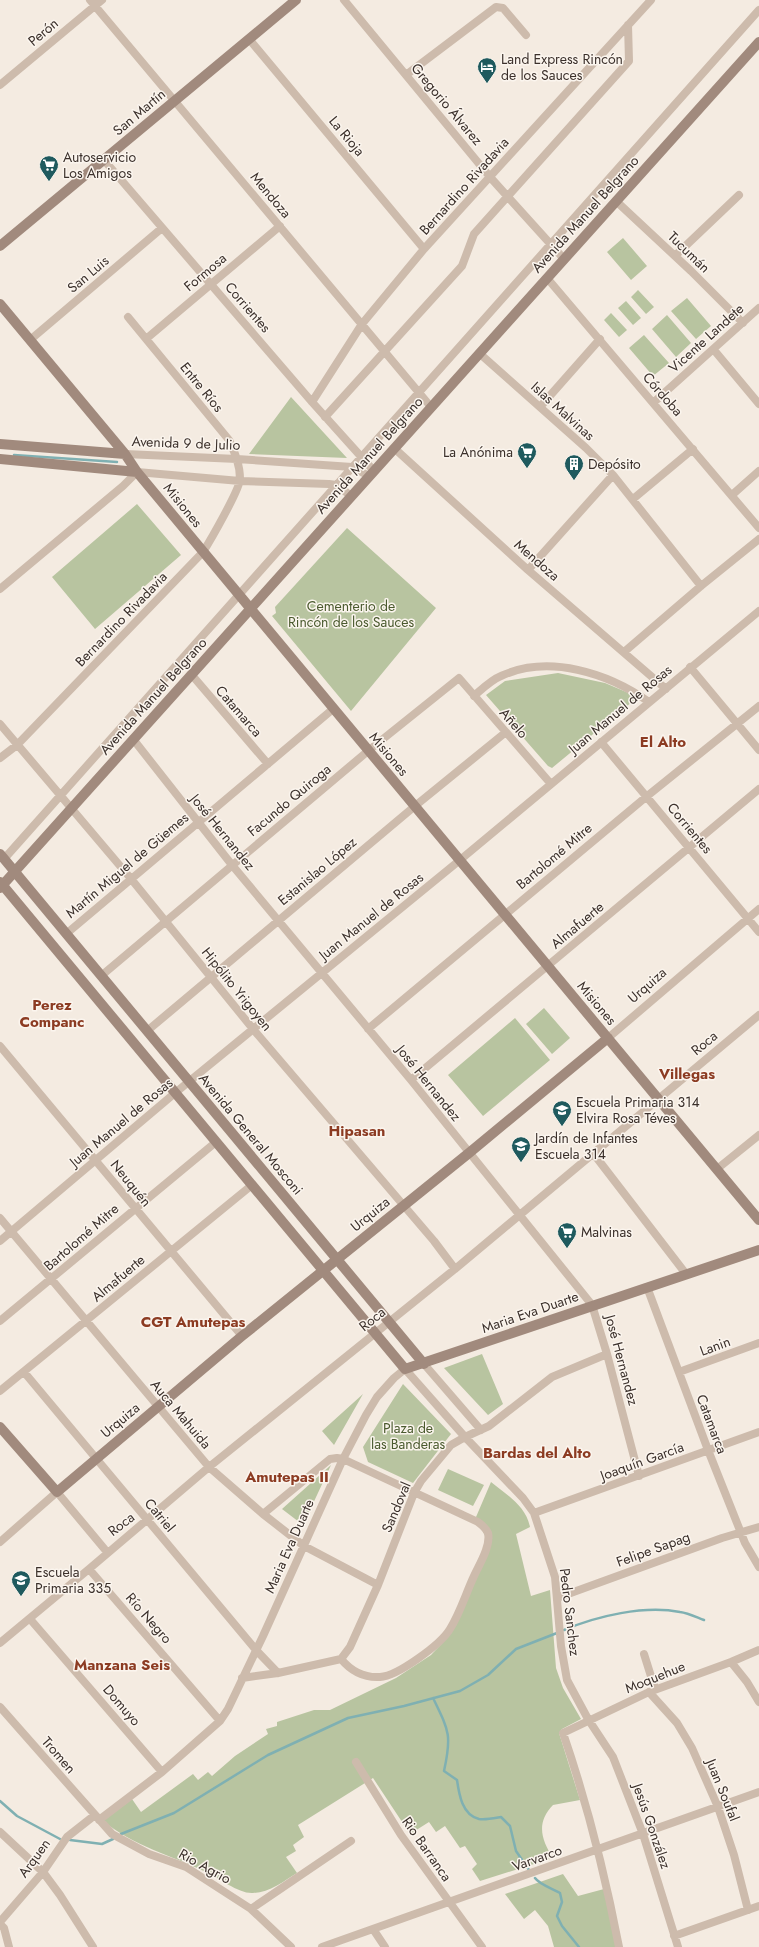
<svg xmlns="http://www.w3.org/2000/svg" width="759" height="1947" viewBox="0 0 759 1947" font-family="Jost,sans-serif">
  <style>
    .green { fill: #b8c4a0 }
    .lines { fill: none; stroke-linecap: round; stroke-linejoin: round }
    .stream { stroke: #7fb0b2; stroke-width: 2.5 }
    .street { stroke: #cdbbac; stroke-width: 8 }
    .secondary { stroke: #a18a7d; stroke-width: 10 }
    .labels { text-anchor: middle; stroke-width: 3; stroke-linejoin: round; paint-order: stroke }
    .street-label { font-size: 14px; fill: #3b302b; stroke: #fbf5ee }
    .poi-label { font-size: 14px; fill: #3b302b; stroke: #fbf5ee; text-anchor: start }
    .park-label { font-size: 14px; fill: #4a5a2e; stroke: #fbf5ee }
    .neighbourhood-label { font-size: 15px; font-weight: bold; fill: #8c3b22; stroke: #fbf5ee }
  </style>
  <rect width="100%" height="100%" fill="#f4ebe1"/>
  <path class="green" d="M 623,238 L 647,266 L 631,280 L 607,252 Z
    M 638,290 L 654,307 L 646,314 L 631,297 Z
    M 687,298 L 711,326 L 696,339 L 671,311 Z
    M 626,301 L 641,318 L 633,325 L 618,308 Z
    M 611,313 L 627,330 L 619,337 L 604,320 Z
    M 667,315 L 691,343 L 676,357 L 652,329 Z
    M 644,335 L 669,363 L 653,376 L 629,348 Z
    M 291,397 L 347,458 L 249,454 Z
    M 137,504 L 181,555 L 95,629 L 52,577 Z
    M 347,528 L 436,608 L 351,711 L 272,616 L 276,613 L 275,607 Z
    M 558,673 L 605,683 L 638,697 L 552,768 L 548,766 L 486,695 L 505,681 Z
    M 544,1008 L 570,1038 L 552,1054 L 526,1024 Z
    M 515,1018 L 550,1060 L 483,1116 L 448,1075 Z
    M 482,1354 L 503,1404 L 488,1415 L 444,1368 Z
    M 403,1384 L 451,1434 L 413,1483 L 368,1462 L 363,1447 Z
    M 363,1394 L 334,1445 L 322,1431 Z
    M 331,1465 L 303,1525 L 282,1509 Z
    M 448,1469 L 484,1485 L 473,1506 L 438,1490 Z
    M 491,1482 C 507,1495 526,1506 530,1527 L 516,1534 L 531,1596 L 550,1590 L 556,1668 L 563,1688 L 581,1719 L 562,1729 L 559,1733 L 580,1800 L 553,1805 C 536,1823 541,1839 553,1858 L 480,1881 L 472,1869 L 477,1864 L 465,1846 L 460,1848 L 445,1826 L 436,1832 L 429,1822 L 410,1834 L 373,1778 L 298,1825 L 304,1837 L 293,1845 L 296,1851 L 286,1857 L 297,1873 C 284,1881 269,1893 253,1893 C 239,1894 219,1878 206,1872 C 171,1855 133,1846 102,1820 L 132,1799 L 141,1812 L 193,1774 L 198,1780 L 208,1772 L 212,1776 L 235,1756 L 268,1734 L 266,1729 L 277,1726 L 277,1722 L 314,1710 L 330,1710 L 396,1678 L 431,1655 L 449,1636 L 490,1546 L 476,1517 Z
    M 563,1874 L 578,1896 L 604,1889 L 621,1947 L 554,1947 L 548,1926 L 535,1910 L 524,1919 L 505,1894 Z"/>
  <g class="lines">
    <path class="stream" d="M 14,455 L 117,462
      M 564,1630 C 597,1616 644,1605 680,1612 C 688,1613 696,1617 704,1620
      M 433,1698 C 449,1731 452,1735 444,1771 L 457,1780 C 459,1794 462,1815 479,1819 C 486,1820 495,1818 501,1817 L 510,1826 L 516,1851 L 529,1870
      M 0,1801 L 17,1816 L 60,1839
      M 121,1834 L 174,1813 L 268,1755 L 348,1718 L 404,1706 L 460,1691 L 488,1675 L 516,1649 L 557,1633
      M 70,1840 L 102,1844 L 113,1839
      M 535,1878 C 540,1885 552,1888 560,1893 L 562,1902 L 557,1916 L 562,1926 L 579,1947"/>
    <path class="street" d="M 90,0 L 431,407
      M 344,0 L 490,177 L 564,259
      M 249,39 L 424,249
      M 406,75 L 496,7 L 503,8 L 526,35
      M 0,85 L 102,0
      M 104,160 L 312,402 L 374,471
      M 616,201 L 691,271 L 743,323
      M 675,256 L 739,195
      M 547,278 L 759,528
      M 146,339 L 280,226
      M 30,340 L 162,228
      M 714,350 L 759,404
      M 479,353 L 586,448 L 613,475 L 701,586
      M 312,402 L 362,324 L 424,249 L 651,0
      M 653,403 L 759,308
      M 540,407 L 600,339
      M 325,417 L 462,266 L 474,234 L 629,61 L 628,25
      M 394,448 L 528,570 L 666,689
      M 125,454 L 237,459 L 352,467 L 369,476
      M 732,495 L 759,471
      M 633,499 L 693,449
      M 528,570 L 613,475
      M 0,589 L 123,486 L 137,472 L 240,481 L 329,484 L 337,485 L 351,496
      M 624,652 L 701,586 L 759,539
      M 690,667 L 759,750
      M 191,674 L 268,764
      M 474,696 C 482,689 491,680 501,676 C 549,654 608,673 649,702
      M 0,724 L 132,880 L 253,1029 L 434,1241 L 455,1269
      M 133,739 L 232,865 L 411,1080 L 592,1305 L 607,1354 L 639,1476
      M 601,742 L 759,932
      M 0,758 L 17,745 L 203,552 C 210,541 240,489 240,479 C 240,465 235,453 229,440 L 128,317
      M 4,859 L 759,10
      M 66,934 L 333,709
      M 101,976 L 368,751 L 459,678 L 551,784
      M 368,1029 L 646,797 L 759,706
      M 147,1031 L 415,806 L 506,732
      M 608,1038 L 759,909
      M 0,1046 L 242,1336
      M 411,1080 L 759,789
      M 593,1153 L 686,1274
      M 717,1169 L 759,1135
      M 0,1218 L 209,1467 L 263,1514 L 304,1546 L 378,1585
      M 0,1241 L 175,1093 L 460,860 L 759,611
      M 647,1287 L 708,1450 L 745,1543 L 759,1567
      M 0,1321 L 216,1142
      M 424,1364 L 481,1430
      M 24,1372 L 256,1650 L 278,1673
      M 679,1372 L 759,1343
      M 0,1391 L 252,1185
      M 534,1513 L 759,1432
      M 263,1514 L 330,1459 L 337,1458 L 343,1459 L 478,1522 C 482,1525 486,1528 488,1533 C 491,1546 479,1565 474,1576 C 466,1593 460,1613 450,1629 C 441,1644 398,1676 380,1677 C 364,1678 351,1671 341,1659
      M 0,1542 L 57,1492 L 107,1552
      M 89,1569 L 220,1721
      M 557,1598 L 722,1538 L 759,1527
      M 30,1619 L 162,1772
      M 0,1643 L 89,1569 L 209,1467 L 455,1269 L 759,1015
      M 644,1654 L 655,1689
      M 731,1662 L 747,1682 L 759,1702
      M 242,1678 L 278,1673 L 341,1659 L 350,1647 L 378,1585 L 414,1493 L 421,1481 L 451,1445 L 465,1437 L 489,1426 L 552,1377 L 607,1354
      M 649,1692 L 677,1723 L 692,1748 L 718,1807 L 734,1855 L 748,1910
      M 0,1707 L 112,1834 L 149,1854 L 186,1867 L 251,1909 L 291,1947
      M 356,1762 L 401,1835 L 482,1947
      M 99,1820 L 162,1772 L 220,1721 L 228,1709 L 263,1636 L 343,1459 L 366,1415 L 377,1397 L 394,1378 L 405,1369 L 465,1437 L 523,1498 L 534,1513 L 555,1577 L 561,1646 L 567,1680 L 588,1719 L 613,1757 L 643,1834 L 678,1947
      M 0,1832 L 43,1872 L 60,1895 L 93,1947
      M 251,1909 L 351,1841
      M 0,1922 L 43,1872 L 67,1837 L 95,1815
      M 0,1924 L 4,1928 L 9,1947
      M 373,1929 L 385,1947
      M 674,1936 L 759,1906
      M 322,1947 L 759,1792
      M 619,1947 C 605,1874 587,1803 563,1733 L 649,1692 L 731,1662 L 759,1650"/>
    <path class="secondary" d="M 0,246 L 296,0
      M 0,304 L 125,454 L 137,472 L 759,1220
      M 0,444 L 125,454
      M 0,459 L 137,472
      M 0,854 L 424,1364
      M 0,882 L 405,1369 L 759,1250
      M 0,888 L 759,42
      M 0,1427 L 57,1492 L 242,1336 L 469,1153 L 608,1038"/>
  </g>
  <defs>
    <g id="hotel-pin" transform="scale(1)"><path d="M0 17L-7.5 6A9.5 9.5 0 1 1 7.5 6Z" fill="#1f5a5e" stroke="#fbf5ee"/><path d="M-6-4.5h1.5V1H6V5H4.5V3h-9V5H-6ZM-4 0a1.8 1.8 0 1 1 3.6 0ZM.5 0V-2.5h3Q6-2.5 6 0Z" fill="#fff"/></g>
    <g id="supermarket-pin" transform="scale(1)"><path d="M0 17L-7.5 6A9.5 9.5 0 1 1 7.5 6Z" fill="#1f5a5e" stroke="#fbf5ee"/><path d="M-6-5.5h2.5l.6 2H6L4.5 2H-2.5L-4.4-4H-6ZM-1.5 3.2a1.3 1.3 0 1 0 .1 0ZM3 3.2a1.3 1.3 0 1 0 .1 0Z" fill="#fff"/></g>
    <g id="building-pin" transform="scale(1)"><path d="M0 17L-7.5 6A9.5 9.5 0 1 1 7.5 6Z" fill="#1f5a5e" stroke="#fbf5ee"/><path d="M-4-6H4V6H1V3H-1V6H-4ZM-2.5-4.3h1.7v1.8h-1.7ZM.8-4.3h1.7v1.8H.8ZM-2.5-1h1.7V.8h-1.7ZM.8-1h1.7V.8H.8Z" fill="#fff"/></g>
    <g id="school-pin" transform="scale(1)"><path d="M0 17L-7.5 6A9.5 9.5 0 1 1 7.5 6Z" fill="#1f5a5e" stroke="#fbf5ee"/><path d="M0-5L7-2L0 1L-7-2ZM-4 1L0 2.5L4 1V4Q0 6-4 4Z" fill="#fff"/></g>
  </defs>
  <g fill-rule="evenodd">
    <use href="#hotel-pin" x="487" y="67"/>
    <use href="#supermarket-pin" x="49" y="165"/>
    <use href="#supermarket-pin" x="527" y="452"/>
    <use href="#building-pin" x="574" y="464"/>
    <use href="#school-pin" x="562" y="1110"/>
    <use href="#school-pin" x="521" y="1146"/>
    <use href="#supermarket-pin" x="567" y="1232"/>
    <use href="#school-pin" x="21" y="1580"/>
  </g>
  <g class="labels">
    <g class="street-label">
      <text transform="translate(43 32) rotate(-40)" y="5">Perón</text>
      <text transform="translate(447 104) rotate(50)" y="5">Gregorio Álvarez</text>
      <text transform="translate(139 112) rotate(-40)" y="5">San Martín</text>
      <text transform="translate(347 136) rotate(50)" y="5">La Rioja</text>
      <text transform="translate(464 186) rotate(-48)" y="5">Bernardino Rivadavia</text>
      <text transform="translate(271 195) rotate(50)" y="5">Mendoza</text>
      <text transform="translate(585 214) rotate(-48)" y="5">Avenida Manuel Belgrano</text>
      <text transform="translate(689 252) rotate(44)" y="5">Tucumán</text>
      <text transform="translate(205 272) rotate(-40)" y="5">Formosa</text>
      <text transform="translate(88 274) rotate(-40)" y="5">San Luis</text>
      <text transform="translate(248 307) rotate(49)" y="5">Corrientes</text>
      <text transform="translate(706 338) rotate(-42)" y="5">Vicente Landete</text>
      <text transform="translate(202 387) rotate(51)" y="5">Entre Ríos</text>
      <text transform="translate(663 394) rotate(49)" y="5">Córdoba</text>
      <text transform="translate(563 411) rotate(42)" y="5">Islas Malvinas</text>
      <text transform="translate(186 443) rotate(2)" y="5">Avenida 9 de Julio</text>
      <text transform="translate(369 455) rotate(-48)" y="5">Avenida Manuel Belgrano</text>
      <text transform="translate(183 505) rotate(51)" y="5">Misiones</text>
      <text transform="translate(537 560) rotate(41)" y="5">Mendoza</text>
      <text transform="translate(121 619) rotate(-46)" y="5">Bernardino Rivadavia</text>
      <text transform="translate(153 696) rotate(-48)" y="5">Avenida Manuel Belgrano</text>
      <text transform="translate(620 709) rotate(-40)" y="5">Juan Manuel de Rosas</text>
      <text transform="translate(239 711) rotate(49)" y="5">Catamarca</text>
      <text transform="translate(514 723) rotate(49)" y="5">Añelo</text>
      <text transform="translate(389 754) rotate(50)" y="5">Misiones</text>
      <text transform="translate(289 800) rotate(-40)" y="5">Facundo Quiroga</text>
      <text transform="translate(690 828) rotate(50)" y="5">Corrientes</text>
      <text transform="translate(223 832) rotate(51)" y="5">José Hernandez</text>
      <text transform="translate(554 856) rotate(-40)" y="5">Bartolomé Mitre</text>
      <text transform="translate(127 865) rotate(-40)" y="5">Martín Miguel de Güemes</text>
      <text transform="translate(317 871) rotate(-40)" y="5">Estanislao López</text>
      <text transform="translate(371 916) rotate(-39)" y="5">Juan Manuel de Rosas</text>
      <text transform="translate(577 925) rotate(-40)" y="5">Almafuerte</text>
      <text transform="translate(647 985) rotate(-41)" y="5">Urquiza</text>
      <text transform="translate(237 989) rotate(51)" y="5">Hipólito Yrigoyen</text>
      <text transform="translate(597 1003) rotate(50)" y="5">Misiones</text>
      <text transform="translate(704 1043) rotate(-40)" y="5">Roca</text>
      <text transform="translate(429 1083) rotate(51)" y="5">José Hernandez</text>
      <text transform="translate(121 1122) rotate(-40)" y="5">Juan Manuel de Rosas</text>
      <text transform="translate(251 1134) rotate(50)" y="5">Avenida General Mosconi</text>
      <text transform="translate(131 1183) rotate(51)" y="5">Neuquén</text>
      <text transform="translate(370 1214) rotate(-39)" y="5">Urquiza</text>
      <text transform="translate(81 1237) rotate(-41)" y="5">Bartolomé Mitre</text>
      <text transform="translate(118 1278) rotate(-40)" y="5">Almafuerte</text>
      <text transform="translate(530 1312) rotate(-19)" y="5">Maria Eva Duarte</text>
      <text transform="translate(372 1319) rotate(-39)" y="5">Roca</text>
      <text transform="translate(715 1346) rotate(-20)" y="5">Lanin</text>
      <text transform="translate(622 1360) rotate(75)" y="5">José Hernandez</text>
      <text transform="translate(181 1414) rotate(50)" y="5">Auca Mahuida</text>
      <text transform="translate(120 1420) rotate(-40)" y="5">Urquiza</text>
      <text transform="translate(712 1424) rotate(69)" y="5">Catamarca</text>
      <text transform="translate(642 1461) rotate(-20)" y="5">Joaquín García</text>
      <text transform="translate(396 1507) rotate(-67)" y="5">Sandoval</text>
      <text transform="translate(160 1515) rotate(50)" y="5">Catriel</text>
      <text transform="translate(121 1524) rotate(-38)" y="5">Roca</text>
      <text transform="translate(289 1546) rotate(-66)" y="5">Maria Eva Duarte</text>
      <text transform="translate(653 1549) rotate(-20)" y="5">Felipe Sapag</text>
      <text transform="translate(570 1612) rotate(83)" y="5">Pedro Sanchez</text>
      <text transform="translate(149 1618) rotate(49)" y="5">Río Negro</text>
      <text transform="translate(655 1677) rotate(-22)" y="5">Moquehue</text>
      <text transform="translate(122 1705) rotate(49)" y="5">Domuyo</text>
      <text transform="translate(59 1755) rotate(49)" y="5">Tromen</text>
      <text transform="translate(723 1790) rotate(68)" y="5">Juan Soufal</text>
      <text transform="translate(652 1826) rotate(71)" y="5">Jesús González</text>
      <text transform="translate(427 1849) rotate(55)" y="5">Rio Barranca</text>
      <text transform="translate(34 1858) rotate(-54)" y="5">Arquen</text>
      <text transform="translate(537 1858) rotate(-20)" y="5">Varvarco</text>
      <text transform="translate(205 1866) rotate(29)" y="5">Rio Agrio</text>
    </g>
    <g class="poi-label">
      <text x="501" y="64">Land Express Rincón<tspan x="501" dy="16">de los Sauces</tspan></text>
      <text x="63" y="162">Autoservicio<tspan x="63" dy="16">Los Amigos</tspan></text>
      <text x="513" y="457" text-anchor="end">La Anónima</text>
      <text x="588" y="469">Depósito</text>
      <text x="576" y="1107">Escuela Primaria 314<tspan x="576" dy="16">Elvira Rosa Téves</tspan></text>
      <text x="535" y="1143">Jardín de Infantes<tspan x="535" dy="16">Escuela 314</tspan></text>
      <text x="581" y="1237">Malvinas</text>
      <text x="35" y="1577">Escuela<tspan x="35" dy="16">Primaria 335</tspan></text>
    </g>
    <g class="park-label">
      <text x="351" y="611">Cementerio de<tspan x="351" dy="16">Rincón de los Sauces</tspan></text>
      <text x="408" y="1433">Plaza de<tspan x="408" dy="16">las Banderas</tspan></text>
    </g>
    <g class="neighbourhood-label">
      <text x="663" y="747">El Alto</text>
      <text x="52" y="1010">Perez<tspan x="52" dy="17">Companc</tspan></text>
      <text x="687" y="1079">Villegas</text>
      <text x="357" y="1136">Hipasan</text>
      <text x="193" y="1327">CGT Amutepas</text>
      <text x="537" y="1458">Bardas del Alto</text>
      <text x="287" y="1482">Amutepas II</text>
      <text x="122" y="1670">Manzana Seis</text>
    </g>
  </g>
</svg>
